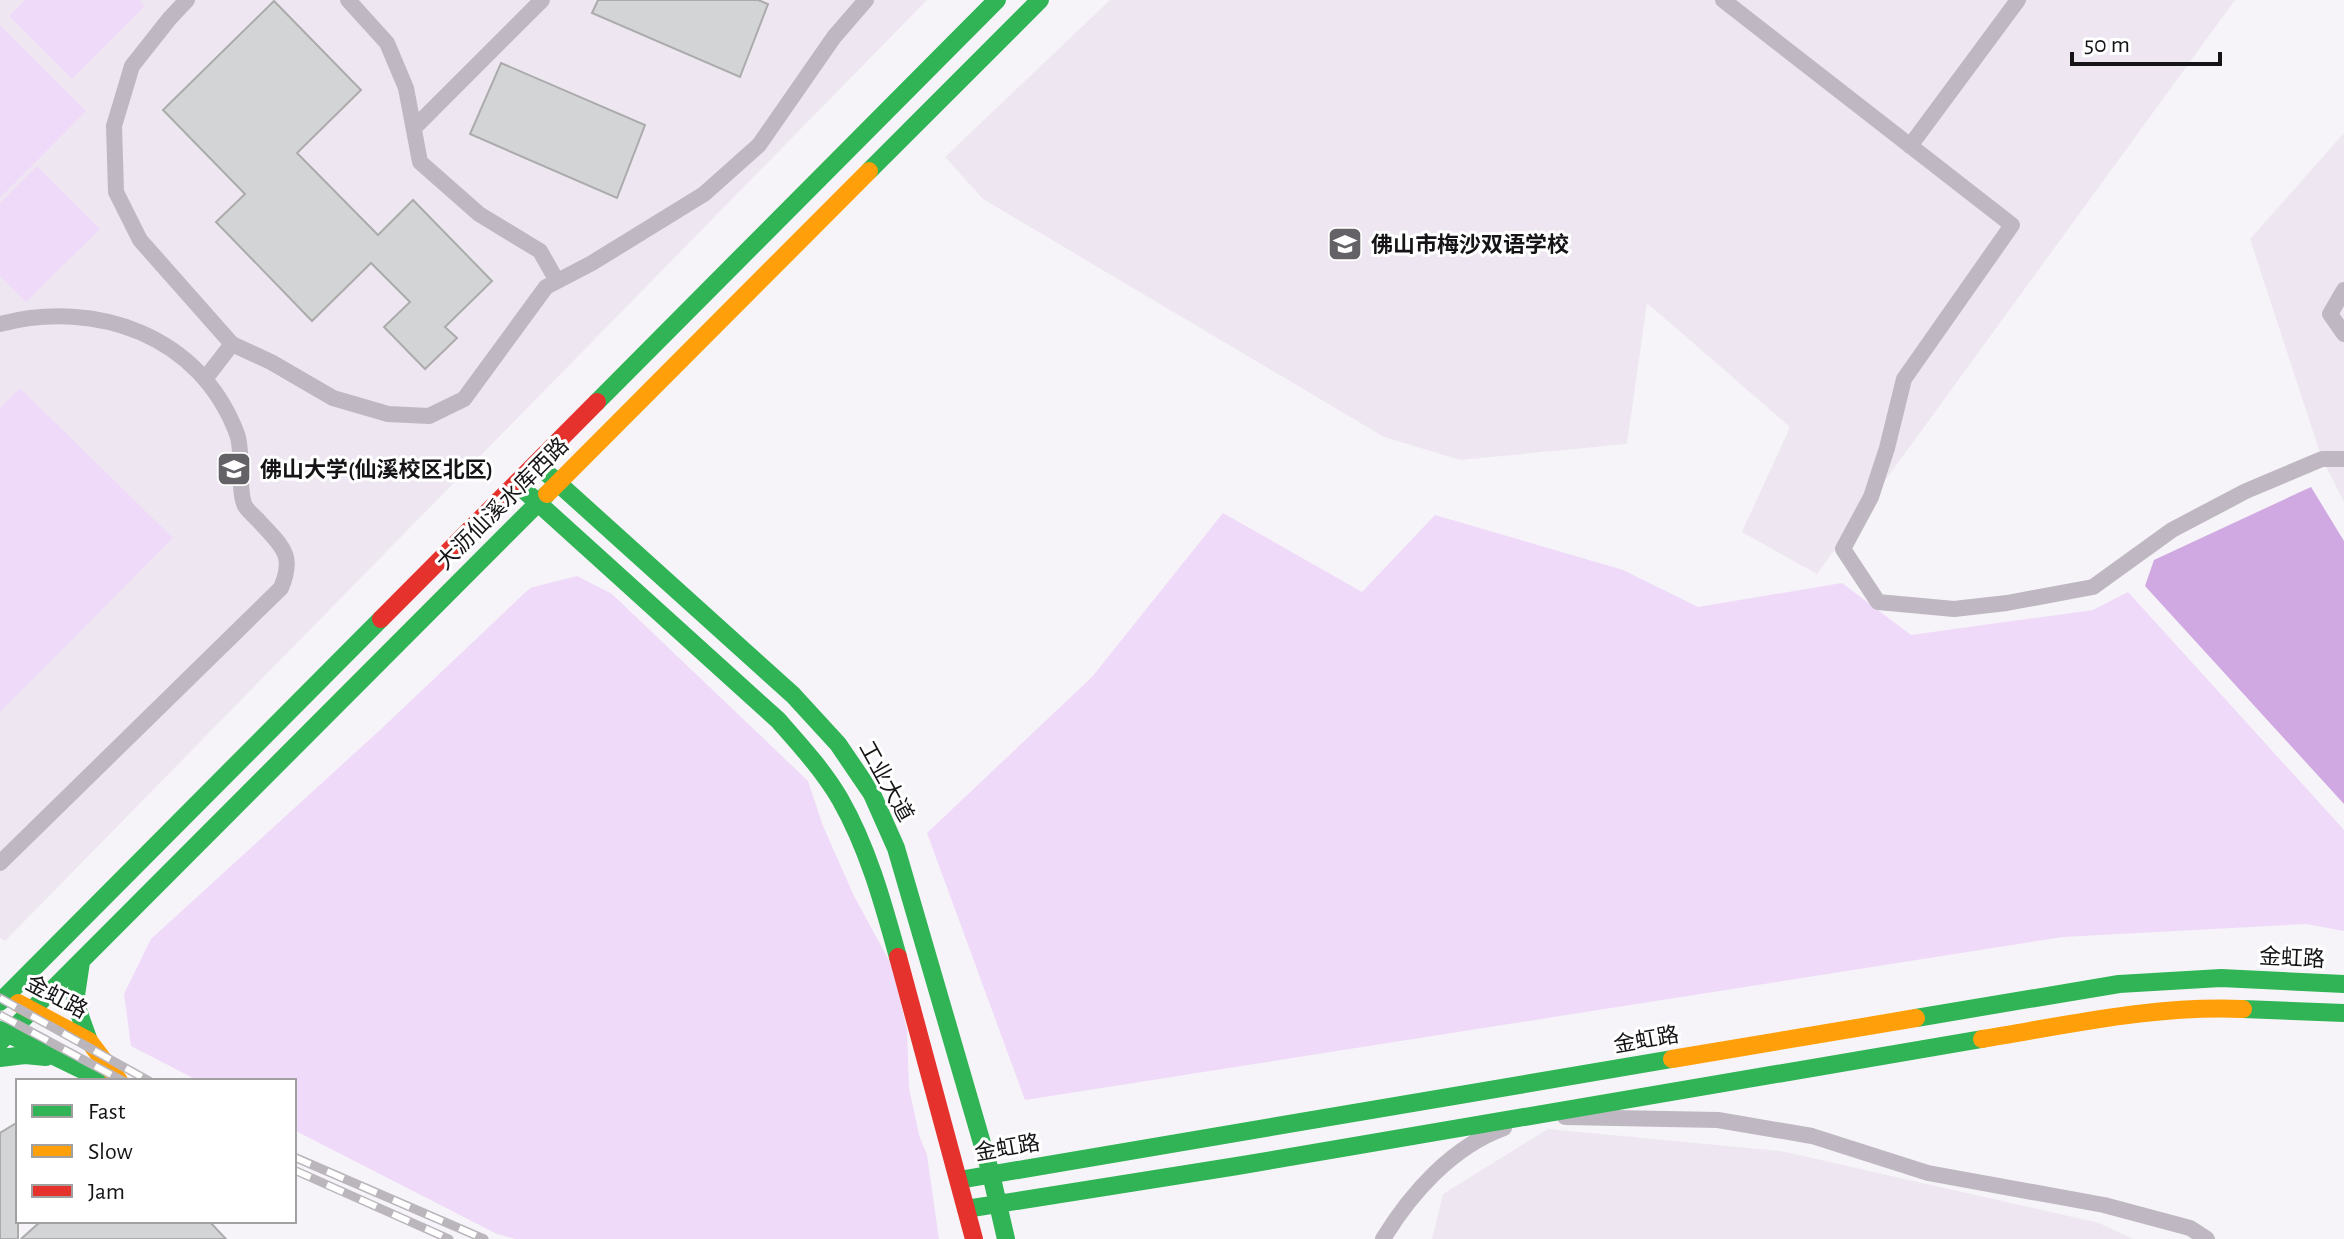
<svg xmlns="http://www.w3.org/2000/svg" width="2344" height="1239" viewBox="0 0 2344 1239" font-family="'Alegreya Sans','Noto Sans SC',sans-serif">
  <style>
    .built { fill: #eee7f1 }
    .green { fill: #efdaf9 }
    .water { fill: #d0a9e2 }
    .building { fill: #d3d4d5; stroke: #ababac; stroke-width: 2 }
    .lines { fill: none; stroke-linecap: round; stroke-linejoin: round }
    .street { stroke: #bfb8c2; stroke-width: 16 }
    .fast { stroke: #30b455; stroke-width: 18 }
    .slow { stroke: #ff9f0a; stroke-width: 18 }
    .jam { stroke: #e5322d; stroke-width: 18 }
    .rail-casing { stroke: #bab6bc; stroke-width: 9 }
    .rail { stroke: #fff; stroke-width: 6; stroke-dasharray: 18; stroke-linecap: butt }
    .labels { text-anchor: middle; stroke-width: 6; stroke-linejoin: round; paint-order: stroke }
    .poi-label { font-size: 22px; font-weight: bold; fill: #161417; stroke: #fff; text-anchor: start }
    .street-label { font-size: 22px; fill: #161417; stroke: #fff }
  </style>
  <rect width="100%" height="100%" fill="#f6f4f8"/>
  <path class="built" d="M 0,0 L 927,0 L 5,941 L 0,938 Z
    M 1110,0 L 2235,0 L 1817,574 L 1742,532 L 1790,427 L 1647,303 L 1627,444 L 1460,460 L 1384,437 L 983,199 L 945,157 Z
    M 2344,133 L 2344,502 L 2322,459 L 2250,239 Z
    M 1548,1129 L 1781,1151 L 2099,1223 L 2133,1239 L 1432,1239 L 1443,1194 Z"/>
  <path class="green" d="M 25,0 L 139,0 L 145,6 L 72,79 L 9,16 Z
    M 0,25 L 86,111 L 0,198 Z
    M 37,166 L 100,229 L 26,302 L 0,276 L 0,203 Z
    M 20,388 L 173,538 L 0,712 L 0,408 Z
    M 1223,513 L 1362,592 L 1435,515 L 1623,570 L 1698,607 L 1842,583 L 1911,635 L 2093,610 L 2128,592 L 2344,830 L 2344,931 L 2306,924 L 2063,937 L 1025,1100 L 927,833 L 1092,677 Z
    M 577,576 L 612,594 L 808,781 L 823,826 L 854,896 L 892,966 L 907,1030 L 909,1088 L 919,1135 L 927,1155 L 939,1239 L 515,1239 L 497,1234 L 294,1130 L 294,1081 L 199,1081 L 131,1046 L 124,994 L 151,939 L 380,730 L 530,588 Z"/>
  <path class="water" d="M 2311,487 L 2344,541 L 2344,804 L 2145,586 L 2154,560 Z"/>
  <path class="building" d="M 598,0 L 758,0 L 768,4 L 740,77 L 592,13 Z
    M 274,1 L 361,90 L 297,153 L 378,235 L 413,200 L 492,281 L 445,327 L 457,338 L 425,369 L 384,327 L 410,302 L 371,263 L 312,321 L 216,222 L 245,194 L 163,110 Z
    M 501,63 L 645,125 L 617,198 L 470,134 Z
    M 18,1122 L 18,1239 L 0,1239 L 0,1133 Z
    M 41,1221 L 209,1221 L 226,1239 L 21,1239 Z"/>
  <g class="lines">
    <path class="street" d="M 187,0 L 170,18 L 132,66 L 114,126 L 116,192 L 140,240 L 232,344 L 271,362 L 333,398 L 388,414 L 429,416 L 464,399 L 546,287 L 592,263 L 704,194 L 759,145 L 834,37 L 866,0
      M 348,0 L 387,43 L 406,88 L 420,162 L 479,214 L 540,251 L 557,281
      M 1723,0 L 2012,225 L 1904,379 L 1887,448 L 1871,497 L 1843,549 L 1878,602 L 1954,609 L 2007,603 L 2093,587 L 2172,530 L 2246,491 L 2322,459 L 2344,459
      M 414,128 L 542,0
      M 1910,146 L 2018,0
      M 2344,290 L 2330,314 L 2344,334
      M 0,324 C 96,299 200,335 237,434 C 244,453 237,490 245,506 C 248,511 254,516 258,520 C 280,545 296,553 281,588 L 0,863
      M 205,379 L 232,344
      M 1565,1117 L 1718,1120 L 1812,1136 L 1928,1173 L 2104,1205 L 2190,1228 L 2207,1239
      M 1383,1239 C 1411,1193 1452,1147 1504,1128"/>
    <path class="fast" d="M 869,171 L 1040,0
      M 597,402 L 997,0
      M 548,474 L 793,695 L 838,744 L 872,794 L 896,848 L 991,1174 L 1006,1239
      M 526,492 L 778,720 C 800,745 823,770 840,799 C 868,848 883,903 898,957
      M 81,962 L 75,1002 L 89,1041
      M 0,1002 L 381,619
      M 2243,1009 L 2344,1013
      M 1916,1018 L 2119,984 L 2221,978 L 2344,984
      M 0,1030 L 105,1081
      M 0,1042 L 547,494
      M 0,1058 L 25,1055 L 46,1057
      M 959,1180 L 1672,1059
      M 966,1209 L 1237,1166 L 1982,1039"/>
    <path class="slow" d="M 547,494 L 869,171
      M 18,1003 L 89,1041 L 119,1081
      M 1982,1039 C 2068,1025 2156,1005 2243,1009
      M 1672,1059 L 1916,1018"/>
    <path class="jam" d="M 381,619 L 597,402
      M 898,957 L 974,1239"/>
    <g class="rail-casing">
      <path id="rail" d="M 0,998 L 149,1081
        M 0,1015 L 123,1081
        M 294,1157 L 484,1239
        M 294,1170 L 449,1239"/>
    </g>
    <use href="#rail" class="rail"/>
  </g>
  <defs>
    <g id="school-square" transform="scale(1.8)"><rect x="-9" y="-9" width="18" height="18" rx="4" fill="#646266" stroke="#fff"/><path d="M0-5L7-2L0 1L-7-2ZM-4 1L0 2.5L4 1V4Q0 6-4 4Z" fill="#fff"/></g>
    <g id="university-square" transform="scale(1.8)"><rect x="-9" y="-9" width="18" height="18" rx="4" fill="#646266" stroke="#fff"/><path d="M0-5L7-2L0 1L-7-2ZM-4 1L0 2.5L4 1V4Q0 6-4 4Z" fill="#fff"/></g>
  </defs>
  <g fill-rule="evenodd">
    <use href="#school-square" x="1345" y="244"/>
    <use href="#university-square" x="234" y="469"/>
  </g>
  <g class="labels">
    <g class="poi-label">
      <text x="1371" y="252">佛山市梅沙双语学校</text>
      <text x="260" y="477">佛山大学(仙溪校区北区)</text>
    </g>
    <g class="street-label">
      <text transform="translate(502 503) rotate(-45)" y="8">大沥仙溪水库西路</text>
      <text transform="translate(887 781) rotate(61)" y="8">工业大道</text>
      <text transform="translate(2292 957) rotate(3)" y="8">金虹路</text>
      <text transform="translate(57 996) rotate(28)" y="8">金虹路</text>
      <text transform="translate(1646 1039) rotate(-10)" y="8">金虹路</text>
      <text transform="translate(1007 1147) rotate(-10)" y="8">金虹路</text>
    </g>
  </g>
  <rect x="16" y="1079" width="280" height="144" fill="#ffffff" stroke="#a2a1a2" stroke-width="2"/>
  <rect x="32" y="1105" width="40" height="12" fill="#30b455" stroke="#a2a1a2" stroke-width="2"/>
  <text x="88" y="1119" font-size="24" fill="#161417">Fast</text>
  <rect x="32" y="1145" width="40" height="12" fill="#ff9f0a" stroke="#a2a1a2" stroke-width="2"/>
  <text x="88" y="1159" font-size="24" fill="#161417">Slow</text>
  <rect x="32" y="1185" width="40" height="12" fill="#e5322d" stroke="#a2a1a2" stroke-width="2"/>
  <text x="88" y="1199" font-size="24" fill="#161417">Jam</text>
  <path d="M2072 52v12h148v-12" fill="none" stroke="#161417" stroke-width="4"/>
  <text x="2084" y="52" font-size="24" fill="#161417" stroke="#ffffff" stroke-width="6" paint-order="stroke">50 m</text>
</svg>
